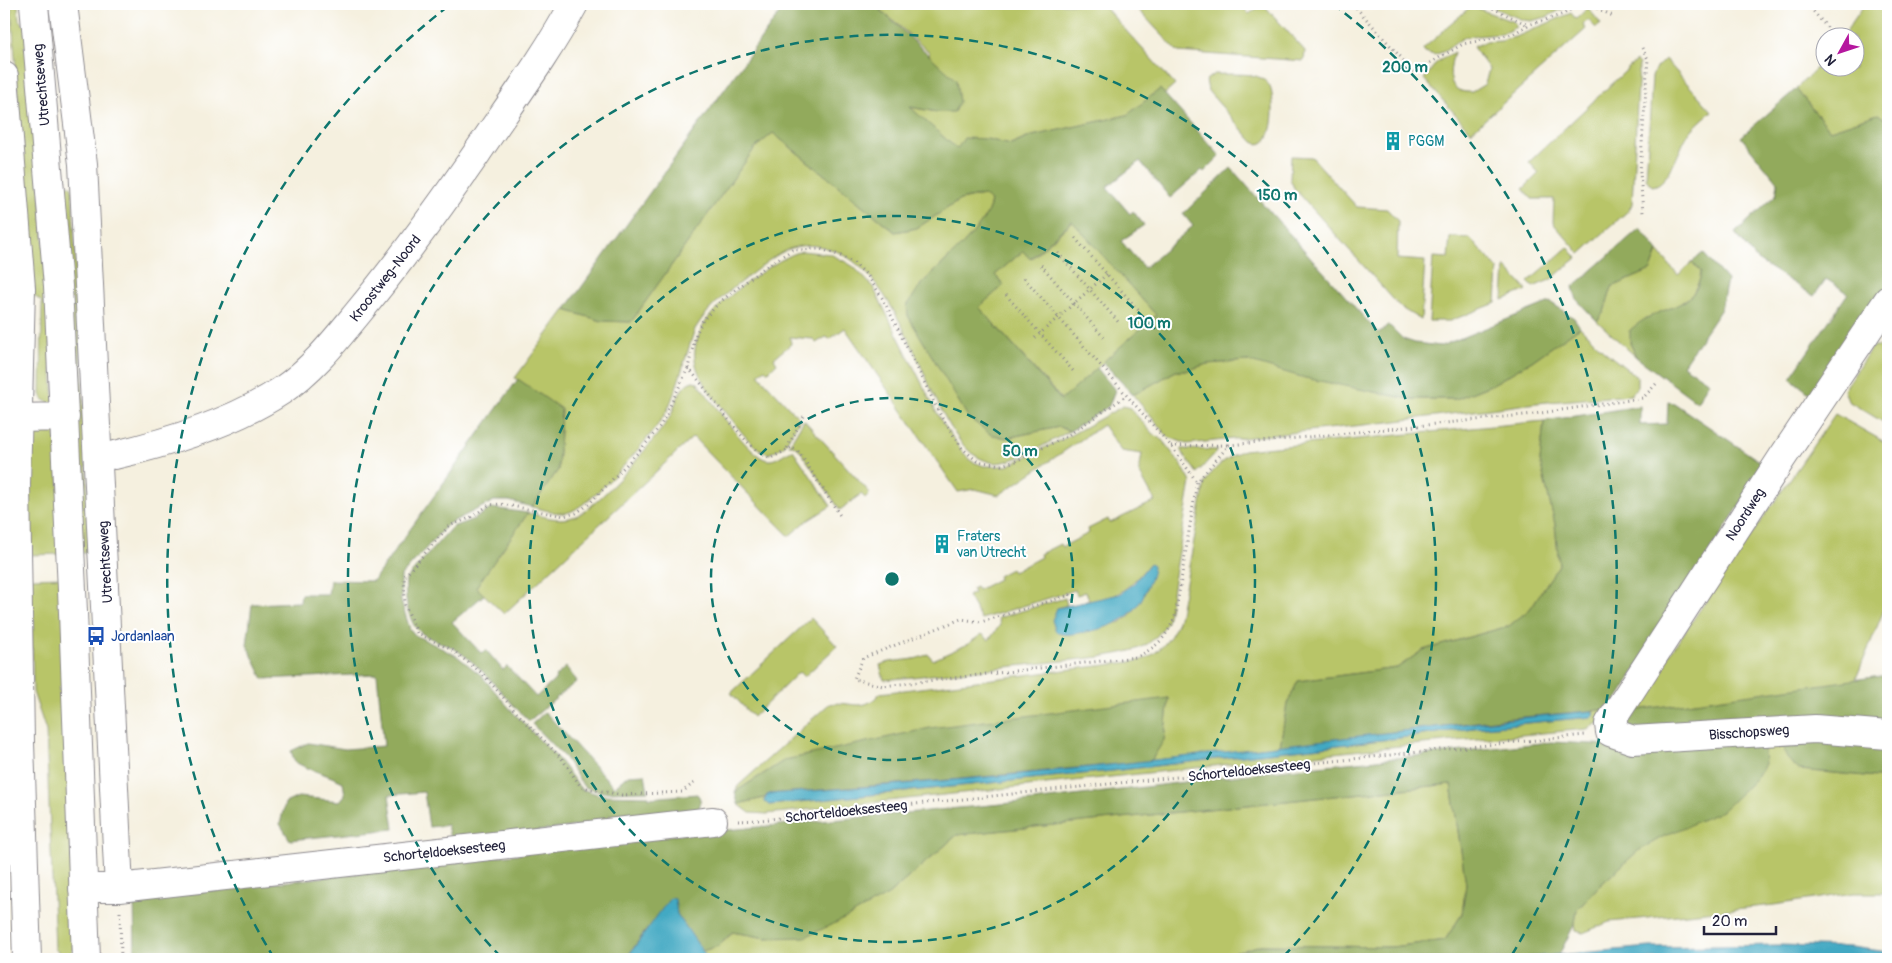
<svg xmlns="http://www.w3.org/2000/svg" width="1892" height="963" viewBox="0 0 1892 963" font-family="Pangolin,sans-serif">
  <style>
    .green { fill: #b8c568; stroke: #6d7452 }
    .forest { fill: #92aa5c; stroke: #5a664c }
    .water { fill: #43a9c3; stroke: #32667f }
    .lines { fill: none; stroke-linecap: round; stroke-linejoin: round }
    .minor-casing { stroke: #8c898d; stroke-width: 30 }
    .major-casing { stroke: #8c898d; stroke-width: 30 }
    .path { stroke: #8c898d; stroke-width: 3; stroke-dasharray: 1 4; stroke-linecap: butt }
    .minor { stroke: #fff; stroke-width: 28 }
    .major { stroke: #fff; stroke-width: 28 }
    .ring { fill: none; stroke: #0f766e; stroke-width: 2.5; stroke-dasharray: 9 6 }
    .labels { text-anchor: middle; stroke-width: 4; stroke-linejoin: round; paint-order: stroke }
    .street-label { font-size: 14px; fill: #22223b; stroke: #fff }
    .culture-label { font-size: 14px; fill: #0d838f; stroke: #fff; text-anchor: start }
    .transit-label { font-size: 14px; fill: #164399; stroke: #fff; text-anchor: start }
    .centre { fill: #0f766e; stroke: #fff; stroke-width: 2.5 }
    .ring-label { font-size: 15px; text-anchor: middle; font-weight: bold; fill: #0f766e; stroke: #fff; stroke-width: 4; stroke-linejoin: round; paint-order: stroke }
  </style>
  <rect width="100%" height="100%" fill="#fff"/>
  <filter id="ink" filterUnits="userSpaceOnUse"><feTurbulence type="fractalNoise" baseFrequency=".02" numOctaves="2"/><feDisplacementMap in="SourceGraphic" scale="10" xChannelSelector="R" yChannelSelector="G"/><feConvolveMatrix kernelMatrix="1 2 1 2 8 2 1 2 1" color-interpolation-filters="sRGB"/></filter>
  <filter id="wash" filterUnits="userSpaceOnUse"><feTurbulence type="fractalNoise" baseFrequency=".0096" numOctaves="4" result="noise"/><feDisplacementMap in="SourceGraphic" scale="20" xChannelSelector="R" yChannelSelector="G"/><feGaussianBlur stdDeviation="1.12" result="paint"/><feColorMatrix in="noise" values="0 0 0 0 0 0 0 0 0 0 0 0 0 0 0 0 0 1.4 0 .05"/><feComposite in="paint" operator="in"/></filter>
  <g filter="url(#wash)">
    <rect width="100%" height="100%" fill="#f5f0df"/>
    <path class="green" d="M 11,4 L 18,4 L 19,20 L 30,30 L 54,402 L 49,403 L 43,399 L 41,394 L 42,302 L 33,295 Z
      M 874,4 L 1102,4 L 1175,85 L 1165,94 L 1160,89 L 1128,115 L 1032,136 L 1010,145 L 987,139 L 957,149 L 909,107 L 937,112 L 929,52 Z
      M 1133,4 L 1240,4 L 1249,14 L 1263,4 L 1305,51 L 1304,61 L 1178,52 Z
      M 1491,4 L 1572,4 L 1547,17 L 1531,21 L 1523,20 L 1496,9 Z
      M 1865,4 L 1888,4 L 1888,121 L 1878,114 L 1830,130 L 1796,89 L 1824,60 L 1824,68 L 1854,68 L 1854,38 L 1842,37 Z
      M 1471,6 L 1514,22 L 1516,27 L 1502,34 L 1464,37 L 1445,51 L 1434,55 L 1425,52 L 1423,49 Z
      M 1588,8 L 1601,24 L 1596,28 L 1588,20 L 1583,25 L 1586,29 L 1471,132 L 1424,79 L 1437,62 L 1454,52 C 1449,70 1445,94 1472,92 L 1485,84 L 1489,69 L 1473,47 L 1485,42 L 1501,41 L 1518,36 L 1571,13 L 1576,19 Z
      M 1665,59 L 1712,111 C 1703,119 1694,126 1687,136 C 1679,149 1669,185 1652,186 L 1646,179 L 1652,77 L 1655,69 Z
      M 1636,61 L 1639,64 L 1632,204 L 1629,210 L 1580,254 L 1553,223 L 1554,199 L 1532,199 L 1523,189 L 1539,173 L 1529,162 Z
      M 1214,74 C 1227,75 1249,72 1261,78 C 1266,81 1270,85 1271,90 C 1275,102 1275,154 1253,142 L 1208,91 L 1206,80 Z
      M 773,133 L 895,232 L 917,228 L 960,200 L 983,195 L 991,201 C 987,228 940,265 920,285 L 968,417 L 990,434 L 1006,438 L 1059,427 L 1070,431 C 1052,440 1009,468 990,462 C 967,456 957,438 946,419 C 917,367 891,271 833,250 C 804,240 786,247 763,265 C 739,284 711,302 695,329 C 686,355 679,383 668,409 C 657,431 589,510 566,513 C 555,514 543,509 532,507 L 558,470 L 561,410 L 515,378 L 565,310 L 602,321 L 631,322 L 755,148 Z
      M 1291,156 L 1312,157 L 1357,207 L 1387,209 L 1398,221 L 1397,259 L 1425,261 L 1421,320 L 1401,308 L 1294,188 L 1290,179 Z
      M 67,184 L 72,187 L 91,553 L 78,553 L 58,186 Z
      M 1073,221 L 1156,315 L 1062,400 L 979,307 L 1004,285 L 995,275 L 1023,251 L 1031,259 Z
      M 1450,237 L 1470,238 L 1498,269 L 1496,303 L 1450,321 L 1429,321 L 1433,257 L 1448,258 Z
      M 1568,247 L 1577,258 L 1550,280 L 1533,287 L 1528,282 Z
      M 802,251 L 830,254 L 844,261 L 854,267 L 873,287 L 940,419 L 962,451 L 971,461 L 984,466 L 1007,466 L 1067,437 L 1123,406 L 1130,408 L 1152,433 L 1162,440 L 1181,464 L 1191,482 L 1167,622 C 1150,651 1132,651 1100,657 L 884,680 L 880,665 C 896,658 912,663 928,654 L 933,660 L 968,644 L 982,634 L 989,640 L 1000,625 L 998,618 L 1065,598 L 1067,605 L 1057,608 L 1119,623 C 1143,610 1145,587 1150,563 C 1132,585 1115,603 1084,601 L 1089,599 L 1086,592 L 1077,595 L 1075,590 L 981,619 L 968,596 L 974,593 L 972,589 L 976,587 L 978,590 L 999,579 L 998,576 L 1011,569 L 1013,572 L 1041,557 L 1040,554 L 1060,544 L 1062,547 L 1089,533 L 1088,529 L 1108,519 L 1110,523 L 1155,501 L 1139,472 L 1142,454 L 1121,451 L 1103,425 L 999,495 L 975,489 L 958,492 L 845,328 L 830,339 L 826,337 L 816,343 L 813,339 L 790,337 L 791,344 L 774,358 L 777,363 L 768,372 L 765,369 L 758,374 L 800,419 L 784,446 L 769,454 C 752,449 739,428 728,415 C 716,400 697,379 695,359 C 693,346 700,330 707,320 C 723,297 776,258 802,251 Z
      M 1658,251 L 1678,275 L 1692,262 L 1701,272 L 1700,279 L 1692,295 L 1674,308 L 1646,318 L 1630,342 L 1636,357 L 1597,321 L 1604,312 L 1612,287 L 1651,270 Z
      M 1505,266 L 1527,290 L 1503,300 Z
      M 1580,327 L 1604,351 L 1637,377 L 1637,387 L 1631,395 L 1536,403 L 1373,424 L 1187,444 L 1168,437 L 1133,395 L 1176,371 L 1185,371 L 1207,364 L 1247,361 L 1409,399 L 1456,399 L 1493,384 L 1532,361 Z
      M 1875,346 L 1882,346 L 1882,349 L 1886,349 L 1888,346 L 1888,425 L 1848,401 L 1844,390 L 1871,348 Z
      M 693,381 L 697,382 C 711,398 749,458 768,460 C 777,461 784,452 793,450 L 831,506 L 807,521 L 789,536 L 693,437 L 504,614 L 476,587 L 528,513 C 542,516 559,522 573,517 C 595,512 659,436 671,415 C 676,404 680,384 693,381 Z
      M 1835,414 L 1888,444 L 1888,600 L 1855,681 L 1630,711 Z
      M 804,420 L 870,493 L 865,498 L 861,494 L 840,510 L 799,449 L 793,445 L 789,445 Z
      M 1544,421 L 1540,461 L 1555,524 L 1559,565 L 1530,609 L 1509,626 L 1423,650 L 1397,668 L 1298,681 L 1287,704 L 1280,746 L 1151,761 L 1164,739 L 1169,698 L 785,760 L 735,792 L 738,786 L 829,704 C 851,700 863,714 880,693 L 1138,661 C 1158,656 1173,637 1179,618 L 1205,483 C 1214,467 1227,457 1244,450 Z
      M 29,426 L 42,431 L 55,431 L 64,554 L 29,555 Z
      M 1182,449 L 1218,450 L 1197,473 L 1181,451 Z
      M 65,577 L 74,949 L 69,955 L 63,956 L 55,949 L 46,731 L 33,692 L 31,578 Z
      M 811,618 L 837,646 L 804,677 L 799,672 L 753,717 L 731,693 Z
      M 1611,709 L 1602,721 L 1587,729 L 1390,747 L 767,814 L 750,813 L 738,804 L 764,798 L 769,805 L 1112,771 L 1408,737 L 1473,728 L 1592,717 L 1594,712 L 1592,711 Z
      M 1784,735 L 1800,770 L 1888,778 L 1888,893 L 1853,893 L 1774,905 L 1609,922 L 1583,933 L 1576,931 L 1575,923 L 1577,910 L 1597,888 L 1637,851 L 1664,836 L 1763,737 Z
      M 1451,784 L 1466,884 L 1462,914 L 1445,940 L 1392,947 L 1261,945 L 1213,959 L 708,959 L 702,951 C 716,947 724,944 732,932 L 767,938 L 888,895 L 957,835 Z"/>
    <path class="forest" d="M 786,4 L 874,4 L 956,80 L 959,102 L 954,112 L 937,112 L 910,107 L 957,149 L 964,138 L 987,139 L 1011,145 L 1032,136 L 1127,115 L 1160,89 L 1220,156 L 1204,172 L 1202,170 L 1170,198 L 1140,161 L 1107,187 L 1130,214 L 1133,211 L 1144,225 L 1121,241 L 1144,268 L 1193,226 L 1183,214 L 1231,168 L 1378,333 L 1389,325 L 1403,339 L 1415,343 L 1441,346 L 1550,302 L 1574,318 L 1580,327 L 1532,361 L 1493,384 L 1456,399 L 1409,399 L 1305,378 L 1247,361 L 1207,364 L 1185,371 L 1176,371 L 1133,395 L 1103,362 L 1156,315 L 1072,221 L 1030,259 L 1023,251 L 995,275 L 1004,285 L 979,307 L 1061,400 L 1097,368 L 1115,390 L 1109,406 L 1070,431 L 1059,427 L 1006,438 L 990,434 L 968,417 L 908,316 L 907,306 C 912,299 916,290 922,284 C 941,263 987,228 991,201 L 983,195 L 960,200 L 917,228 L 895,232 L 773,133 L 755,148 L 631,322 L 602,321 L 565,310 Z
      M 1796,89 L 1830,130 L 1878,114 L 1888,121 L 1888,293 L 1818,400 L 1790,378 L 1848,293 L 1826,279 L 1814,296 L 1757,260 L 1735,233 L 1776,195 L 1778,183 L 1741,137 Z
      M 1640,228 L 1658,251 L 1651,270 L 1612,287 L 1604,312 L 1597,321 L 1577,300 L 1573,287 Z
      M 1703,253 L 1727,280 L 1721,309 L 1683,365 L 1709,382 L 1697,402 L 1636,357 L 1630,342 L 1630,330 C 1635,326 1641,321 1647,318 C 1671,305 1697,306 1701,272 L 1692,262 Z
      M 518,379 L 561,409 L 558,470 L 532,507 L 509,501 L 494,501 L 448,524 L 401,576 L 401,601 L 410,629 L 415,635 L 457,656 L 481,675 L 512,711 L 560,761 L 581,789 L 601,795 L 649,796 L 649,798 L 697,794 C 702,799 701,806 697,811 L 451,842 L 447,825 L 429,827 L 424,792 L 389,795 L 394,829 L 290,840 L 280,824 L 285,803 L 298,797 L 340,801 L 345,795 L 343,782 C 327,774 311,771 295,762 L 291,751 L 308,743 L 345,749 L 384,746 L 377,674 L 263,679 L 247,645 L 252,604 L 300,602 L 301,594 L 328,594 L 330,580 L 373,581 Z
      M 1668,402 L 1674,403 L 1765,465 L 1611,709 L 1501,719 L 1280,746 L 1287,704 L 1298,681 L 1397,668 L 1423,650 L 1509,626 L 1530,609 L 1559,565 L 1555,524 L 1540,461 L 1544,421 L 1640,406 L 1640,425 L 1667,424 Z
      M 492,508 L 528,513 L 476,587 L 484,595 L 452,622 L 481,653 L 486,650 L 503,670 L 507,666 L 536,697 L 556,679 L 555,677 L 566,667 L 577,681 L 529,721 C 504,698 484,667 455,649 C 443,642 428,640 418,630 C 407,620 404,593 406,579 L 452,527 L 474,519 Z
      M 1888,675 L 1888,730 L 1640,734 L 1627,725 L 1625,719 L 1630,711 Z
      M 1169,698 L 1164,740 L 1151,761 L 961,779 L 768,794 L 764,798 L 738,804 L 735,792 L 785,760 L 930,728 Z
      M 545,712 L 614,787 L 628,775 L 645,774 L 648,791 L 602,792 L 584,787 L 565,758 L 532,724 Z
      M 1763,737 L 1765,764 L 1756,778 L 1722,811 L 1664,836 L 1638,851 L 1597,888 L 1577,910 L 1575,923 L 1559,955 L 1508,959 L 1213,959 L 1261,945 L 1392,947 L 1445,940 L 1462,914 L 1466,884 L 1451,784 L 957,835 L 888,895 L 844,919 L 805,937 L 767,938 L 732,932 L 719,946 L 702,951 L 677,914 L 674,899 L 643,934 L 626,959 L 303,959 L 275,956 L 270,959 L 135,959 L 134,900 L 674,835 L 1033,801 L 1289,769 L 1551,742 L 1612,745 Z
      M 1781,738 L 1888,740 L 1888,778 L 1800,770 C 1788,763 1783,752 1781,738 Z"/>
    <path class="water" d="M 1150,563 L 1153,565 C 1153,573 1150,580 1147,587 C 1137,617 1114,627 1086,632 C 1075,633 1065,637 1056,632 L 1052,620 L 1057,608 L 1120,594 L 1134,583 Z
      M 1592,711 L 1595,715 L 1592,717 L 1473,728 L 1408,737 L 1112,771 L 769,805 L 764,801 L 768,794 C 897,785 1025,775 1154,760 C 1300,744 1446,724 1592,711 Z
      M 670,898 L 675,899 L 677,914 L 708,959 L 626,959 Z
      M 1779,945 L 1852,947 L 1888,952 L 1888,959 L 1508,959 L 1650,947 Z"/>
  </g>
  <g filter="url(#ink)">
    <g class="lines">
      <g class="minor-casing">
        <path id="minor" d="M 63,4 L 83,164 L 119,888
          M 1888,300 L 1782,458 L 1609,724 L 1610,732 L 1633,740 L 1815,729 L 1888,735
          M 115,455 C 170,442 234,422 281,391 C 312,370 334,342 357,314 C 400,262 439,208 477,153 C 510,104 546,56 574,4
          M 83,888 L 119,888 L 713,821"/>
      </g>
      <g class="major-casing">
        <path id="major" d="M 34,4 L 58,286 L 73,612 L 86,959
          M 4,76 L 21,288 L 16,484 L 20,742 L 27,959
          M 17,418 L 65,417"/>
      </g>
      <path class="path" d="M 1353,4 L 1414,72 L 1463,44 L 1513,34 L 1528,25 L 1564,14 L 1578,4
        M 1484,4 L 1528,25
        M 1588,4 L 1615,17
        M 1807,4 L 1832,33
        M 1642,48 L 1648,59 L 1640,172 L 1643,213
        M 1075,238 L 1141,313
        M 1058,253 L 1120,324
        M 1041,265 L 1106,340
        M 1024,278 L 1171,446 L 1197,482
        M 1006,295 L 1075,373
        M 1035,338 L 1107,274
        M 688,368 C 707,387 748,455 771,458 L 792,447 L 799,452 L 841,517
        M 1171,446 L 1229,445
        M 787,448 L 804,416
        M 1073,600 L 1070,595 L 981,622 L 961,619 L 863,658 L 854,679 L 883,686 L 1137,657 C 1158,646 1165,639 1175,617 L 1197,482 L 1229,445 L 1534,414 L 1643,398 L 1657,383
        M 694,783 L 682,792 L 622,795 L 581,787 L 563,760 L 516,712 L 482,673 L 452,650 L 417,633 L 405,605 L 404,577 L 449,526 L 470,518 L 489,505 L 501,504 L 564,516 L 576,513 L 589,504 L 643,447 L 661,425 L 688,368 L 696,334 L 703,320 L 721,301 L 765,267 L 792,250 L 821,249 L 841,256 L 853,262 L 867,275 L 883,299 L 942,418 L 962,448 L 977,461 L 1001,465 L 1016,461 L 1067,436 L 1126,396
        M 738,821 L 760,820 L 1585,735
        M 120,912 L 121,959"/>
      <use href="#minor" class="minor"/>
      <use href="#major" class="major"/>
    </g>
  </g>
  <g class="ring">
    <circle cx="892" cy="579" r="181"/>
    <circle cx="892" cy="579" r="363"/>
    <path d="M501 957A544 544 0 1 1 1283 957"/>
    <path d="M274 958A725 725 0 0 1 451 4M1333 4A725 725 0 0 1 1510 958"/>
  </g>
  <defs>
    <g id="building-bare" transform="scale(1.5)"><path d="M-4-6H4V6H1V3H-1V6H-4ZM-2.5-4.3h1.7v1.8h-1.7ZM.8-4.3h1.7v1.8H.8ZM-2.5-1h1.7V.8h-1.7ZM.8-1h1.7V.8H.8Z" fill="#0f9aa8" stroke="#fff" stroke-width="2.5" paint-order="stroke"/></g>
    <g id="bus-bare" transform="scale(1.5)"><path d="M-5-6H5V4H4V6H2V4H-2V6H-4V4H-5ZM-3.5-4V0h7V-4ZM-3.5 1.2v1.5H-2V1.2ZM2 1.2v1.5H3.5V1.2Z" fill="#1a4fb4" stroke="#fff" stroke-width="2.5" paint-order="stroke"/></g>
  </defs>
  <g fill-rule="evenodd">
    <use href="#building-bare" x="1393" y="141"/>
    <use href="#building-bare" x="942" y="544"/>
    <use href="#bus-bare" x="96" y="636"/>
  </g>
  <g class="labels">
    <g class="street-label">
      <text transform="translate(41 85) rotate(-95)" y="5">Utrechtseweg</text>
      <text transform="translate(385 278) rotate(-52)" y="5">Kroostweg-Noord</text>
      <text transform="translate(1745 514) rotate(-57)" y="5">Noordweg</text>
      <text transform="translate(105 562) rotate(-93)" y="5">Utrechtseweg</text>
      <text transform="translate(1749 732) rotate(-4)" y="5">Bisschopsweg</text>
      <text transform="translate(1249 770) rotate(-6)" y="5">Schorteldoeksesteeg</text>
      <text transform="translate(846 811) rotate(-6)" y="5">Schorteldoeksesteeg</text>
      <text transform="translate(444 851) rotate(-6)" y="5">Schorteldoeksesteeg</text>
    </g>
    <g class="culture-label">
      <text x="1408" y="146">PGGM</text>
      <text x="957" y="541">Fraters<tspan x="957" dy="16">van Utrecht</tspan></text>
    </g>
    <g class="transit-label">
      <text x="111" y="641">Jordanlaan</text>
    </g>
  </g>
  <circle cx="892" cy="579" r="8" class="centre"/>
  <g class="ring-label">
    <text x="1405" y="72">200 m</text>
    <text x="1277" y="200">150 m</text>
    <text x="1149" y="328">100 m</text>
    <text x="1020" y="456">50 m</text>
  </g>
  <rect width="1892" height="963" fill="none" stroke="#fff" stroke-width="20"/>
  <g transform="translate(1840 52) rotate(230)"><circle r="24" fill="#ffffff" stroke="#a7a7b1"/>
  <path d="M0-4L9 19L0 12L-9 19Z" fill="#b5179e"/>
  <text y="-8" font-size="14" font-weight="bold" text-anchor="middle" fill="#22223b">N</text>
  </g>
  <path d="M1704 926v8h72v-8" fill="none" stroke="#22223b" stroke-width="2.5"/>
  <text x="1712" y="926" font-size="15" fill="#22223b" stroke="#ffffff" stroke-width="4" paint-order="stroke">20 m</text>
</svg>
